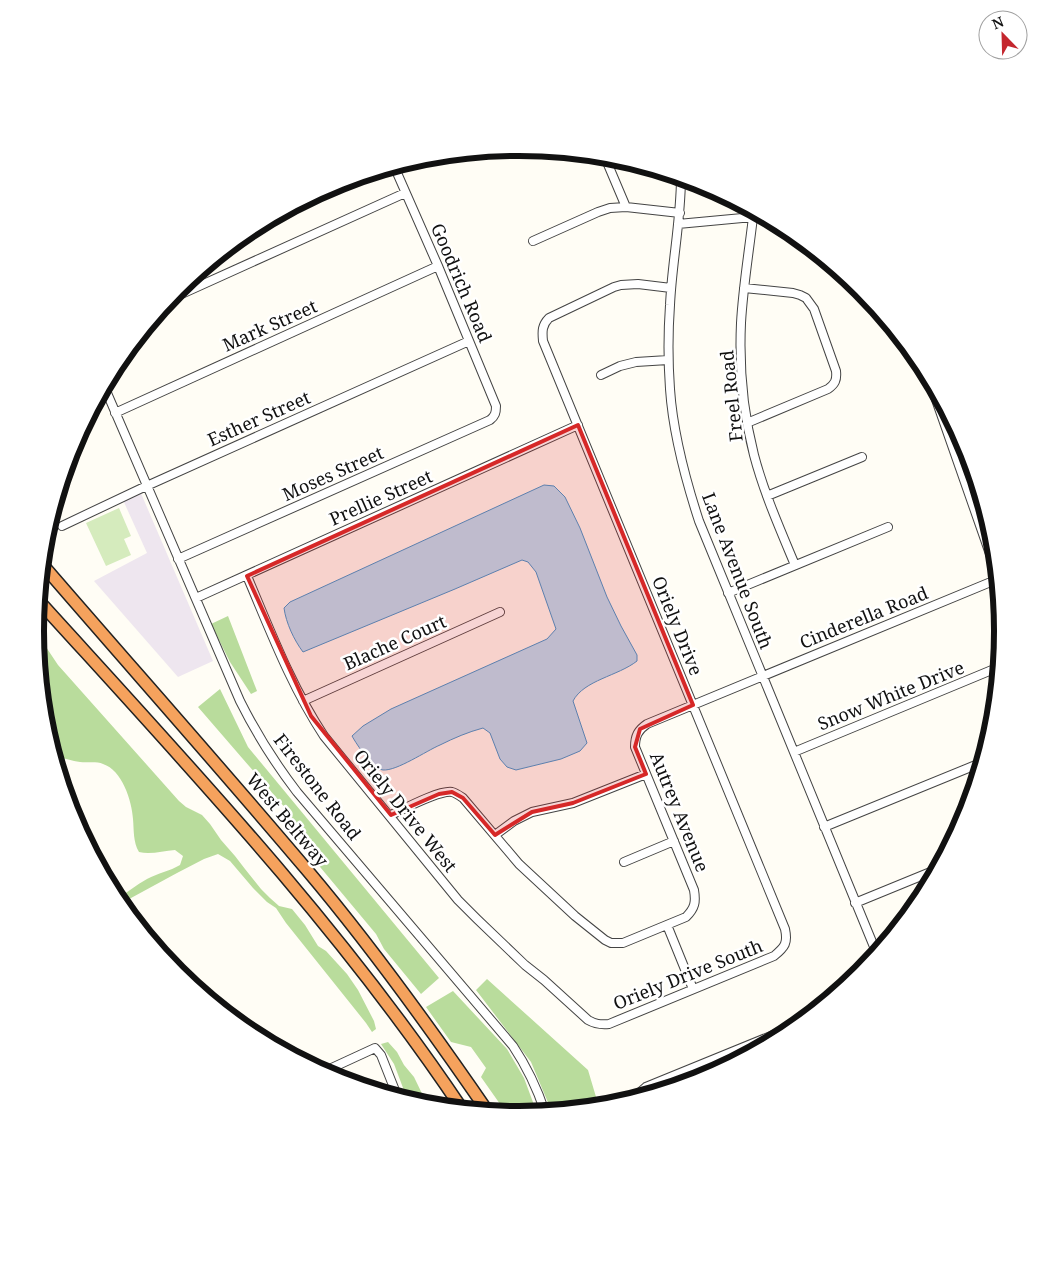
<svg xmlns="http://www.w3.org/2000/svg" width="1038" height="1262" viewBox="0 0 1038 1262" font-family="'Noto Serif',serif">
  <style>
    .industrial { fill: #eee6ef }
    .green { fill: #d5ebbd }
    .forest { fill: #b9dc9c }
    .water { fill: #b9e0f7; stroke: #3f96cf }
    .lines { fill: none; stroke-linecap: round; stroke-linejoin: round }
    .minor-casing { stroke: #444; stroke-width: 10 }
    .highway-casing { stroke: #222; stroke-width: 14 }
    .minor { stroke: #fff; stroke-width: 8 }
    .highway { stroke: #f5a25d; stroke-width: 11 }
    .marked { fill: #d62828; fill-opacity: 0.2; stroke: #d62828; stroke-width: 4; stroke-linejoin: round }
    .labels { text-anchor: middle; stroke-width: 5; stroke-linejoin: round; paint-order: stroke }
    .street-label { font-size: 18px; fill: #111; stroke: #fff }
    .rim { fill: none; stroke: #111; stroke-width: 6 }
  </style>
  <rect width="100%" height="100%" fill="#fffdf5"/>
  <path class="industrial" d="M 140,491 L 213,661 L 178,677 L 94,581 L 147,553 L 123,500 Z"/>
  <path class="green" d="M 119,508 L 131,536 L 124,539 L 131,555 L 106,566 L 86,523 Z"/>
  <path class="forest" d="M 228,616 L 257,691 L 251,694 L 230,662 L 211,624 Z
    M 36,636 L 46,647 L 58,665 L 179,801 L 186,807 L 202,815 L 210,824 L 221,840 L 235,856 L 245,869 L 261,889 L 270,898 L 279,906 L 292,909 L 305,925 L 318,946 L 326,951 L 347,974 L 358,990 L 374,1021 L 376,1029 L 372,1032 L 366,1023 L 286,923 L 276,908 L 267,902 L 253,888 L 230,861 L 218,854 L 204,859 L 177,873 L 120,904 L 116,899 C 127,893 136,885 147,879 C 158,873 170,871 180,865 L 183,856 L 175,850 C 163,851 150,855 139,852 C 133,842 134,830 133,819 C 132,801 122,770 103,764 C 97,761 87,763 80,762 C 71,761 63,757 54,758 L 44,725 Z
    M 220,689 L 248,747 L 439,978 L 421,994 L 384,949 L 376,934 L 280,819 L 287,810 L 198,707 Z
    M 487,979 L 588,1070 L 599,1107 L 552,1112 L 531,1062 L 476,990 Z
    M 453,991 L 507,1049 L 524,1078 L 537,1113 L 519,1115 L 507,1114 L 481,1077 L 486,1068 L 471,1047 L 451,1042 L 426,1007 Z
    M 388,1042 L 397,1052 L 404,1065 L 414,1077 L 428,1106 L 408,1101 L 394,1064 L 381,1044 Z"/>
  <path class="water" d="M 544,485 L 554,486 L 565,497 L 580,528 L 607,597 L 621,626 L 637,655 L 637,661 C 618,676 584,680 573,701 L 587,743 L 580,751 L 561,759 L 516,770 L 507,767 L 500,759 L 490,733 L 483,728 C 468,732 454,738 440,745 C 426,751 397,771 383,770 C 373,769 357,745 352,736 L 363,726 L 391,709 L 547,639 L 556,629 L 536,572 L 528,562 L 522,560 L 455,589 L 303,652 C 294,640 286,623 284,608 L 290,602 Z"/>
  <g class="lines">
    <g class="minor-casing">
      <path id="minor" d="M 604,155 L 626,207
        M 681,177 C 681,220 672,262 670,305 C 668,333 668,361 670,389 C 673,434 685,478 699,521 L 877,954
        M 753,217 C 749,252 743,287 741,323 C 739,367 743,412 754,455 C 764,493 780,529 795,565
        M 678,224 L 764,216
        M 533,241 L 598,212 L 610,208 L 626,207 L 680,213
        M 744,288 L 793,293 L 800,295 L 806,298 L 814,309 L 836,371 C 837,380 835,384 828,389 L 747,423
        M 166,301 L 405,193
        M 926,371 L 997,574
        M 601,375 L 620,366 L 636,362 L 668,360
        M 104,386 L 240,701 C 257,735 274,762 297,792 L 513,1046 C 527,1067 537,1088 545,1112
        M 115,413 L 438,266
        M 968,489 L 978,485
        M 767,496 L 862,457
        M 62,526 L 140,489 L 469,341
        M 178,559 L 490,420 C 495,416 496,413 496,406 L 438,266 L 394,166
        M 247,576 C 270,630 291,686 324,736 L 458,900 L 477,919 L 525,965 L 544,980 L 588,1020 C 595,1024 600,1025 609,1024 L 774,956 C 785,947 788,943 785,929 L 543,341 C 542,331 542,325 549,318 L 614,287 L 621,285 L 638,284 L 671,288
        M 728,593 L 888,527
        M 196,598 L 578,425
        M 303,701 L 500,612
        M 794,752 L 999,667
        M 391,815 C 404,809 439,790 452,792 C 456,793 460,796 463,798 L 519,864 L 575,916 L 605,940 L 611,943 L 623,943 L 686,917 C 695,908 696,902 694,890 L 635,747 C 635,736 638,730 647,724 L 998,579
        M 824,827 L 983,762
        M 495,835 L 514,821 L 532,812 L 573,803 L 646,774
        M 624,862 L 674,841
        M 855,903 L 938,869
        M 667,925 L 693,989
        M 323,1072 L 375,1048 L 381,1055 L 398,1098
        M 637,1099 L 638,1094 L 646,1087 L 800,1024"/>
    </g>
    <g class="highway-casing">
      <path id="highway" d="M 42,564 C 130,666 220,767 307,870 C 372,947 431,1029 488,1112
        M 38,600 C 186,763 339,925 462,1109"/>
    </g>
    <use href="#minor" class="minor"/>
    <use href="#highway" class="highway"/>
  </g>
  <path class="marked" d="M 578,425 L 693,705 L 640,729 L 635,747 L 646,774 L 573,803 L 532,812 L 495,835 L 463,798 L 452,792 L 439,794 L 391,815 L 311,716 L 247,576 Z"/>
  <g class="labels">
    <g class="street-label">
      <text transform="translate(461 283) rotate(67)" y="6">Goodrich Road</text>
      <text transform="translate(270 326) rotate(-24)" y="6">Mark Street</text>
      <text transform="translate(732 396) rotate(-96)" y="6">Freel Road</text>
      <text transform="translate(259 419) rotate(-24)" y="6">Esther Street</text>
      <text transform="translate(333 474) rotate(-24)" y="6">Moses Street</text>
      <text transform="translate(381 498) rotate(-24)" y="6">Prellie Street</text>
      <text transform="translate(737 571) rotate(69)" y="6">Lane Avenue South</text>
      <text transform="translate(864 618) rotate(-22)" y="6">Cinderella Road</text>
      <text transform="translate(677 626) rotate(68)" y="6">Oriely Drive</text>
      <text transform="translate(395 643) rotate(-24)" y="6">Blache Court</text>
      <text transform="translate(891 696) rotate(-22)" y="6">Snow White Drive</text>
      <text transform="translate(317 787) rotate(52)" y="6">Firestone Road</text>
      <text transform="translate(405 811) rotate(51)" y="6">Oriely Drive West</text>
      <text transform="translate(679 812) rotate(68)" y="6">Autrey Avenue</text>
      <text transform="translate(287 820) rotate(50)" y="6">West Beltway</text>
      <text transform="translate(688 975) rotate(-22)" y="6">Oriely Drive South</text>
    </g>
  </g>
  <path d="M0 0H1038V1262H0ZM44 631a475 475 0 1 1 950 0a475 475 0 1 1-950 0Z" fill="#fff" fill-rule="evenodd"/>
  <path class="rim" d="M44 631a475 475 0 1 1 950 0a475 475 0 1 1-950 0Z"/>
  <g transform="translate(1003 35) rotate(337)"><circle r="24" fill="#ffffff" stroke="#a0a0a0"/>
  <path d="M0-4L9 19L0 12L-9 19Z" fill="#c4262e"/>
  <text y="-8" font-size="14" font-weight="bold" text-anchor="middle" fill="#111111">N</text>
  </g>
</svg>
